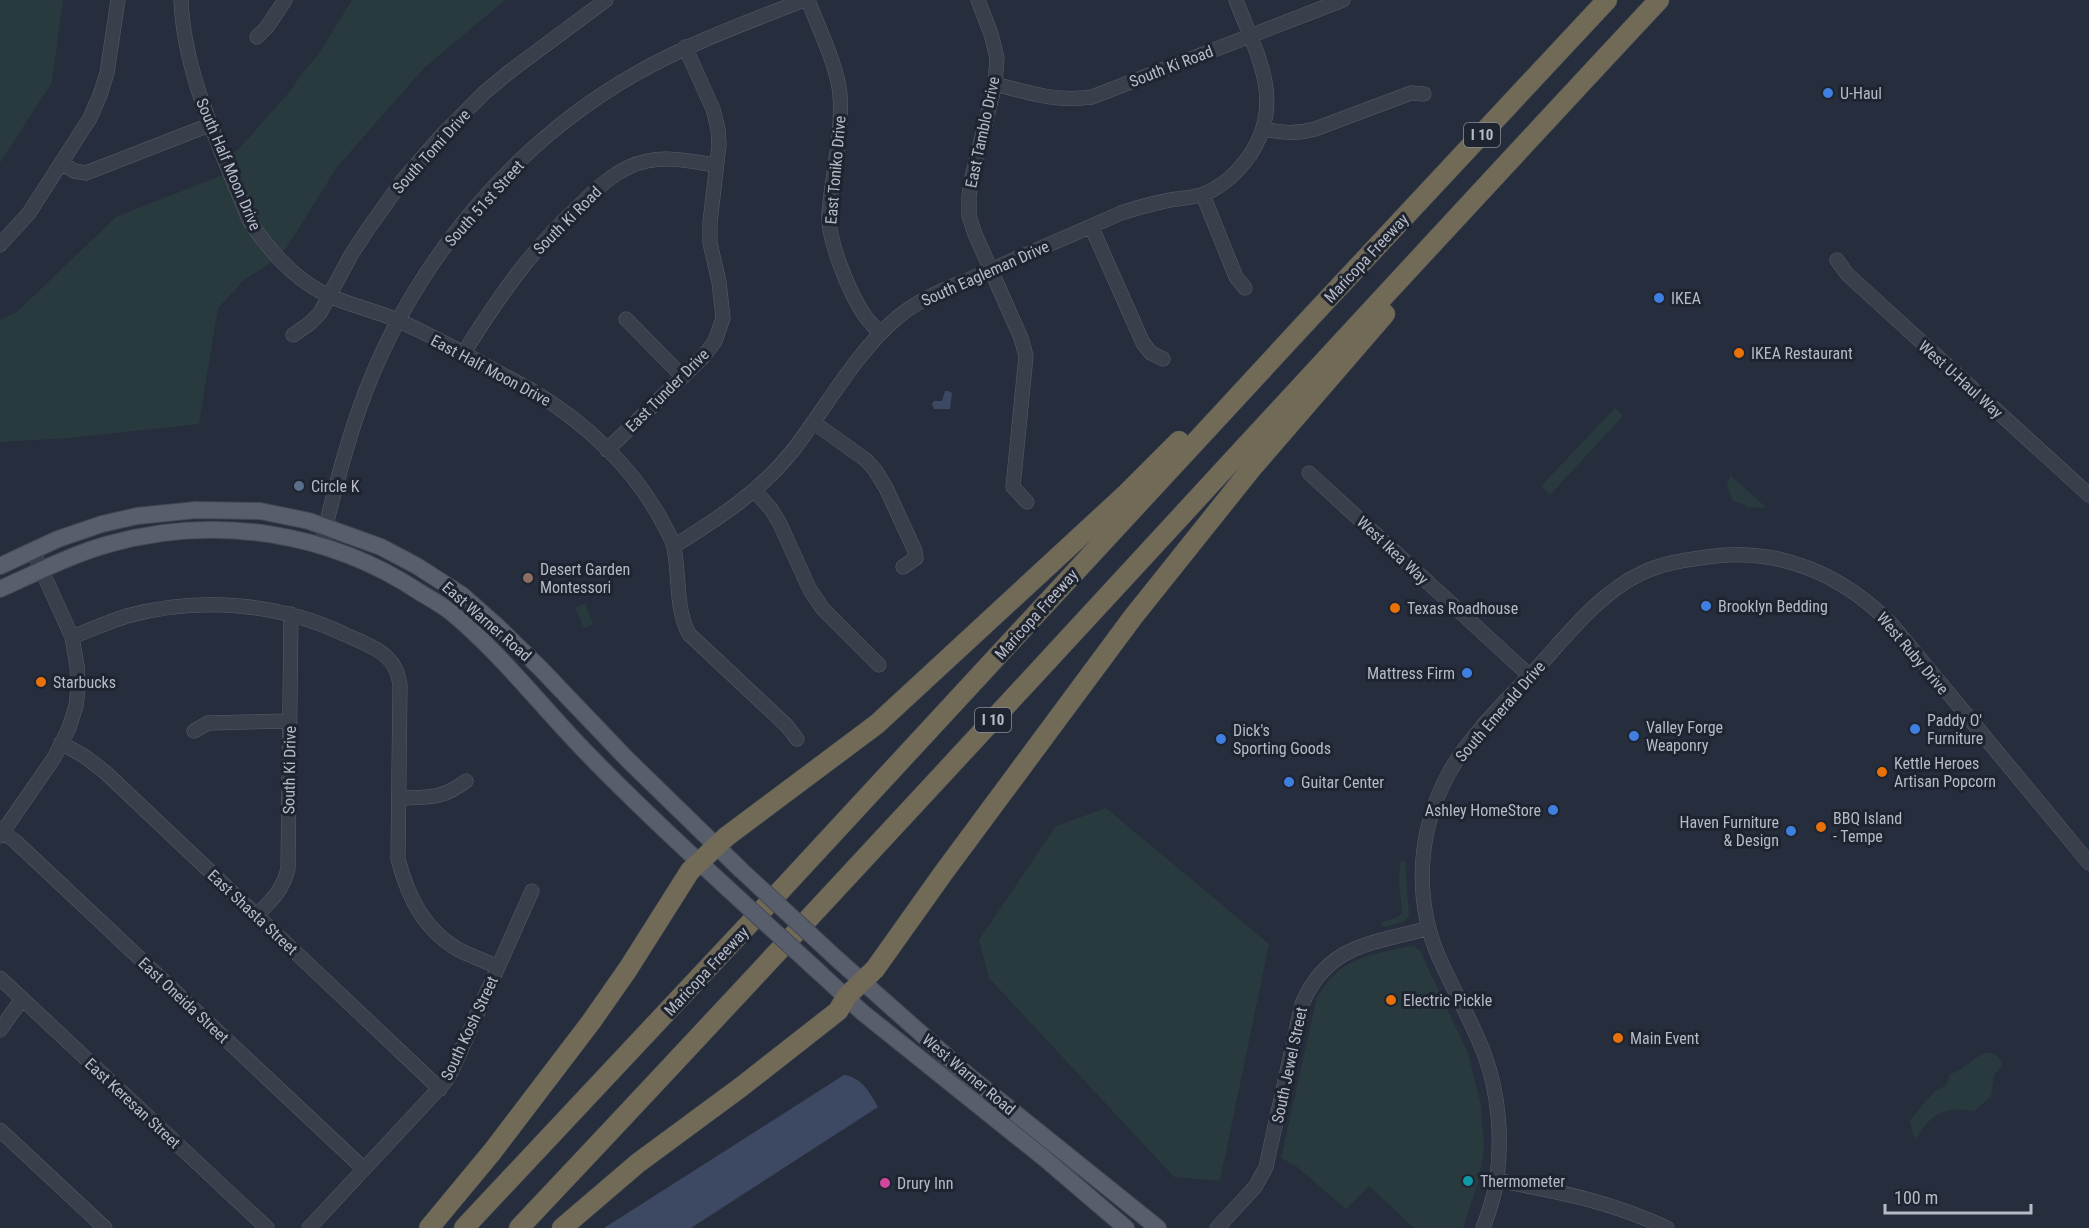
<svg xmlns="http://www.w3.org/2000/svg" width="2089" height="1228" viewBox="0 0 2089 1228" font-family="'Roboto Condensed',sans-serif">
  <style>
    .green { fill: #293a3e }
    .water { fill: #3d4963 }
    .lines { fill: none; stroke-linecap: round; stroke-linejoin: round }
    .minor-casing { stroke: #585d6a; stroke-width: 15 }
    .major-casing { stroke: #434855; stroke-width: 18 }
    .highway-casing { stroke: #454a57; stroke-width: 21 }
    .minor { stroke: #3a3f4c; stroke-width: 14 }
    .major { stroke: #585e6c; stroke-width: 16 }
    .highway { stroke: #716a57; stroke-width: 20 }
    .major-bridge-casing { stroke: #434855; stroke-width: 18; stroke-linecap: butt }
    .major-bridge { stroke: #585e6c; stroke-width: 16 }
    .shop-dot { fill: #3f7fe0; stroke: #1f2431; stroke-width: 2 }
    .food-dot { fill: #e8710a; stroke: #1f2431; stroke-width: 2 }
    .service-dot { fill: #5c6f8a; stroke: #1f2431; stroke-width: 2 }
    .education-dot { fill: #8d6e63; stroke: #1f2431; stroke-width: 2 }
    .culture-dot { fill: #0f9aa8; stroke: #1f2431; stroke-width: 2 }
    .hotel-dot { fill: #d1479c; stroke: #1f2431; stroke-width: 2 }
    .labels { text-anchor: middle; stroke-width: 6; stroke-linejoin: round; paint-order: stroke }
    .shield { fill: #1f2431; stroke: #898e9a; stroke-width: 1.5 }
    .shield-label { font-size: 15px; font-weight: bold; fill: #b6bbc7 }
    .street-label { font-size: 16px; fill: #b6bbc7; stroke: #1f2431 }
    .poi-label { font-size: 16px; fill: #b6bbc7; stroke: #1f2431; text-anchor: start }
  </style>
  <rect width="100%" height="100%" fill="#262d3c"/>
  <path class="green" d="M 0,0 L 63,0 L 52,82 L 0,163 Z
    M 352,0 L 505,0 L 423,69 L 337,167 L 287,247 L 270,263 L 243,281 L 218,308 L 199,424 L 69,438 L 0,442 L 0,320 L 18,311 L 116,217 L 230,172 L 225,157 L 239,149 L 291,90 L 303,72 L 318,55 Z
    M 1615,408 L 1623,416 L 1550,495 L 1541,486 Z
    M 1730,475 L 1767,508 L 1746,507 L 1745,505 L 1733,501 L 1727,486 Z
    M 585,603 L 593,624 L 584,628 L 575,608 Z
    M 1106,808 L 1269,944 L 1220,1181 L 1174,1177 L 989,978 L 979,940 L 1056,826 Z
    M 1402,860 L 1405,861 L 1409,915 L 1405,921 L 1385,927 L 1382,926 L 1382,922 L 1398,917 L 1402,912 L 1399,884 L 1400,863 Z
    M 1410,946 L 1414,946 L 1420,951 L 1468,1053 L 1481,1105 L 1484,1150 L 1479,1179 L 1463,1228 L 1414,1228 L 1369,1186 L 1346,1209 L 1296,1166 L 1281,1158 L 1317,997 C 1342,956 1367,956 1410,946 Z
    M 1983,1053 C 1992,1052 2000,1055 2002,1065 L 1994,1075 L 1991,1096 L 1974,1111 C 1946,1106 1931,1113 1917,1138 L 1913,1135 L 1910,1120 L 1934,1092 L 1946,1085 L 1950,1074 L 1958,1071 Z"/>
  <path class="water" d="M 945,391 L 948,391 L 952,393 L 950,409 L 934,409 L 932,404 L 934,401 L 942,401 Z
    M 844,1075 C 862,1077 870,1093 878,1107 L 691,1228 L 604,1228 Z"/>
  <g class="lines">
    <g class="minor-casing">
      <path id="minor" d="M 181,0 C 184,77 222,150 249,220 C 270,252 296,282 332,297 C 353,306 376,311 397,320 C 443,340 487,367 531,390 C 584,421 634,468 663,523 C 667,531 673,540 674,548 C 680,577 675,608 689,634 L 787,726 L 797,739
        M 808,0 C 818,27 838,67 840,95 C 843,135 832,174 829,213 C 827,240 850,294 865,316 C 869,322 875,327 880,333
        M 978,0 L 991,34 L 997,58 L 995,84 L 971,181 L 969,196 L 969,216 L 975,234 L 1021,338 L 1026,356 L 1013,487 L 1027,502
        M 257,37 L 267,27 L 285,0
        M 995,84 C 1029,93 1056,102 1092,97 L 1343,0
        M 1264,129 C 1283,133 1297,134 1315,129 L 1411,93 L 1424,94
        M 62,163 L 74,171 L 86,173 L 212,124
        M 1203,195 L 1236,277 L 1245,288
        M 1091,226 L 1143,343 L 1151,353 L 1163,359
        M 0,245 L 29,213 L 90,118 L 100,95 L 107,73 L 118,0
        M 1837,260 L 1847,274 L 2089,495
        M 626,319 L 683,377
        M 293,335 L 309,324 L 320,313 L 351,255 L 368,229 L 403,180 L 443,134 L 484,93 L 509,72 L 606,0
        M 463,354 C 498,298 530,251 579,206 C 599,186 619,167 647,161 C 670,156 694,162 716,165
        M 813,422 L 866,460 L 875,470 L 886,488 L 915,551 L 916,558 L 903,567
        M 607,450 L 703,357 L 715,341 L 723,318 L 719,282 L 710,243 L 710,222 L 719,145 L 718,129 L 713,109 L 685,47
        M 1309,473 L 1530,676
        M 755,491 L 771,509 L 780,524 L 810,590 L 823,609 L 879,665
        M 321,545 C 334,493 347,439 367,388 C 418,258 515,142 637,73 C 690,43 748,22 804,0
        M 674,546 C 719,518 761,491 794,449 C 828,405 855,353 898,317 C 922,297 952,287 979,275 C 1027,254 1074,234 1121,213 C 1137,208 1153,203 1170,200 C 1181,198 1195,198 1206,193 C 1225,185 1238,172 1250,155 C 1286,101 1256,53 1236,0
        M 72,637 C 90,630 108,622 127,616 C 199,596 280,603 346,635 C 362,642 387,651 395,668 C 398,673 399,680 400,685 L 398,859 C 408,897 424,930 459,950 C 471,956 485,961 498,967
        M 194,731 L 208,723 L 289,721
        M 61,743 L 84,756 L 105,772 L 440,1089
        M 399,798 C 428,797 441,800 466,781
        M 0,829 L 16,842 L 364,1169
        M 0,836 L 54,758 L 69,728 L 76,706 L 78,688 L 77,666 L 72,637 L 33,551
        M 257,915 C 272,900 282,891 288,869 L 291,614
        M 0,978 L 267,1228
        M 0,1030 L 22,999
        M 0,1130 L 105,1228
        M 1497,1180 C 1559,1192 1610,1201 1667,1228
        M 309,1228 L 446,1081 L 453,1068 L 532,891
        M 1217,1228 L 1255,1187 L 1266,1167 L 1302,1004 C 1328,943 1373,944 1429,928
        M 1483,1228 C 1489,1212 1495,1195 1497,1178 C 1502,1138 1499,1094 1485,1056 C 1473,1023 1455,993 1441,962 C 1413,901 1417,831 1449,773 C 1469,736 1507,700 1535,670 C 1567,636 1599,593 1642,573 C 1663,563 1685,560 1707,557 C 1779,546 1844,575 1893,626 L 2089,863"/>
    </g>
    <g class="major-casing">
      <path id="major" d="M 0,566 L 58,539 L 102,524 L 137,516 L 196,510 L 260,511 L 309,521 L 381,547 L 417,566 L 462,595 L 497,626 L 541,669 L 627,759 L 741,870
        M 0,589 C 36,573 70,555 109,544 C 215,514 330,532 421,593 C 431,599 442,605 452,613 C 499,652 538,702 581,747 C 627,795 675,840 724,885
        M 837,959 L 969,1076 L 1158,1228
        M 821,974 L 862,1012 L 1044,1158 L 1126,1228"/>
    </g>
    <g class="highway-casing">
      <path id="highway" d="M 429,1228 L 492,1152 L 591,1022 L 628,969 L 690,871 L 726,837 L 877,724 L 1126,494 L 1179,441
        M 464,1228 L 782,889 L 1311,317 L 1607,0
        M 519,1228 C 903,822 1278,408 1659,0
        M 562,1228 L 638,1163 L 741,1087 L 838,1011 L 847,996 L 875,969 L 944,872 L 1133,617 L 1252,468 L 1385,314"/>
    </g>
    <use href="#minor" class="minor"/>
    <use href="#major" class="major"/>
    <use href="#highway" class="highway"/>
    <g class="major-bridge-casing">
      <path id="major-bridge" d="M 741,870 L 837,959
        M 724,885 L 821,974"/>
    </g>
    <use href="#major-bridge" class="major-bridge"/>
  </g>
  <g class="shop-dot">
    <circle cx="1828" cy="93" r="6"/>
    <circle cx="1659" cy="298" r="6"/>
    <circle cx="1706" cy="606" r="6"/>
    <circle cx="1467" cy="673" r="6"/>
    <circle cx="1915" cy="729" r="6"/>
    <circle cx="1634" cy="736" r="6"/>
    <circle cx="1221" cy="739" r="6"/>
    <circle cx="1289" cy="782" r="6"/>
    <circle cx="1553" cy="810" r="6"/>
    <circle cx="1791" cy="831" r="6"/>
  </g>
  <g class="food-dot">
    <circle cx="1739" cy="353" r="6"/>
    <circle cx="1395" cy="608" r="6"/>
    <circle cx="41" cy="682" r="6"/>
    <circle cx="1882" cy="772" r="6"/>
    <circle cx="1821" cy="827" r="6"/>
    <circle cx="1391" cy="1000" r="6"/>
    <circle cx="1618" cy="1038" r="6"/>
  </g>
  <circle class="service-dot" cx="299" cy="486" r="6"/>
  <circle class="education-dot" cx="528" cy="578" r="6"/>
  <circle class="culture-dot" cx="1468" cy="1181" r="6"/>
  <circle class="hotel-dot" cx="885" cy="1183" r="6"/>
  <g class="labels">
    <g class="shield">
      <rect x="1464" y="123" width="36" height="24" rx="4.5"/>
      <rect x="975" y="708" width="36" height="24" rx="4.5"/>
    </g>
    <g class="shield-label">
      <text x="1482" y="140">I 10</text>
      <text x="993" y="725">I 10</text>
    </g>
    <g class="street-label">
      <text transform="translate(1171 66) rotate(-21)" y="6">South Ki Road</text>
      <text transform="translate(982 132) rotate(-78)" y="6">East Tamblo Drive</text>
      <text transform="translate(431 151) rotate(-48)" y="6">South Tomi Drive</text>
      <text transform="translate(229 164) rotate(67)" y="6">South Half Moon Drive</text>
      <text transform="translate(835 170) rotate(-85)" y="6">East Toniko Drive</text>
      <text transform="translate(484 203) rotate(-48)" y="6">South 51st Street</text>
      <text transform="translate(567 220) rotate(-45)" y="6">South Ki Road</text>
      <text transform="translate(1366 258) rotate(-47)" y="6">Maricopa Freeway</text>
      <text transform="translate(985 273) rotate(-24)" y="6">South Eagleman Drive</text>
      <text transform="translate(491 370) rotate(28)" y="6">East Half Moon Drive</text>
      <text transform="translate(1961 379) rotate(42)" y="6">West U-Haul Way</text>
      <text transform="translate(667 390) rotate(-45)" y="6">East Tunder Drive</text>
      <text transform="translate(1393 550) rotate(43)" y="6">West Ikea Way</text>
      <text transform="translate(1036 614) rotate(-48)" y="6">Maricopa Freeway</text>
      <text transform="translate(487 621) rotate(41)" y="6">East Warner Road</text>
      <text transform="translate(1913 653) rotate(50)" y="6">West Ruby Drive</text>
      <text transform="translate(1500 711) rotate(-49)" y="6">South Emerald Drive</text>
      <text transform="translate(289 770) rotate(-89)" y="6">South Ki Drive</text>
      <text transform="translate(253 912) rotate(43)" y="6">East Shasta Street</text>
      <text transform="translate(706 971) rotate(-47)" y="6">Maricopa Freeway</text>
      <text transform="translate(184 1000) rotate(43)" y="6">East Oneida Street</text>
      <text transform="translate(469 1028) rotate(-65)" y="6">South Kosh Street</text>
      <text transform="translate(1289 1065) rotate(-78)" y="6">South Jewel Street</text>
      <text transform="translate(969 1074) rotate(40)" y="6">West Warner Road</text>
      <text transform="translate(133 1103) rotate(43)" y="6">East Keresan Street</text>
    </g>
    <g class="poi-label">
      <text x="1840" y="99">U-Haul</text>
      <text x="1671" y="304">IKEA</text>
      <text x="1751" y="359">IKEA Restaurant</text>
      <text x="311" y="492">Circle K</text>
      <text x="540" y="575">Desert Garden<tspan x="540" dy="18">Montessori</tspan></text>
      <text x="1718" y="612">Brooklyn Bedding</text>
      <text x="1407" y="614">Texas Roadhouse</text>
      <text x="1455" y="679" text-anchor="end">Mattress Firm</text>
      <text x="53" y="688">Starbucks</text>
      <text x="1927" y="726">Paddy O'<tspan x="1927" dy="18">Furniture</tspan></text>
      <text x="1646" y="733">Valley Forge<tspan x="1646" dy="18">Weaponry</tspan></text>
      <text x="1233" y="736">Dick's<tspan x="1233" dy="18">Sporting Goods</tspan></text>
      <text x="1894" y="769">Kettle Heroes<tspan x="1894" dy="18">Artisan Popcorn</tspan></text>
      <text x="1301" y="788">Guitar Center</text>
      <text x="1541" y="816" text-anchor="end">Ashley HomeStore</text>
      <text x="1833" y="824">BBQ Island<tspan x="1833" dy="18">- Tempe</tspan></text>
      <text x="1779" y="828" text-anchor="end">Haven Furniture<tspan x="1779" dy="18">&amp; Design</tspan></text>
      <text x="1403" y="1006">Electric Pickle</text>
      <text x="1630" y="1044">Main Event</text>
      <text x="1480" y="1187">Thermometer</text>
      <text x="897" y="1189">Drury Inn</text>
    </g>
  </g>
  <path d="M1885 1204v9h146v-9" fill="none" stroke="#b6bbc7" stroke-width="3"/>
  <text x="1894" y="1204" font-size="18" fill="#b6bbc7" stroke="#1f2431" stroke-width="4.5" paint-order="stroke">100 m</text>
</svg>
